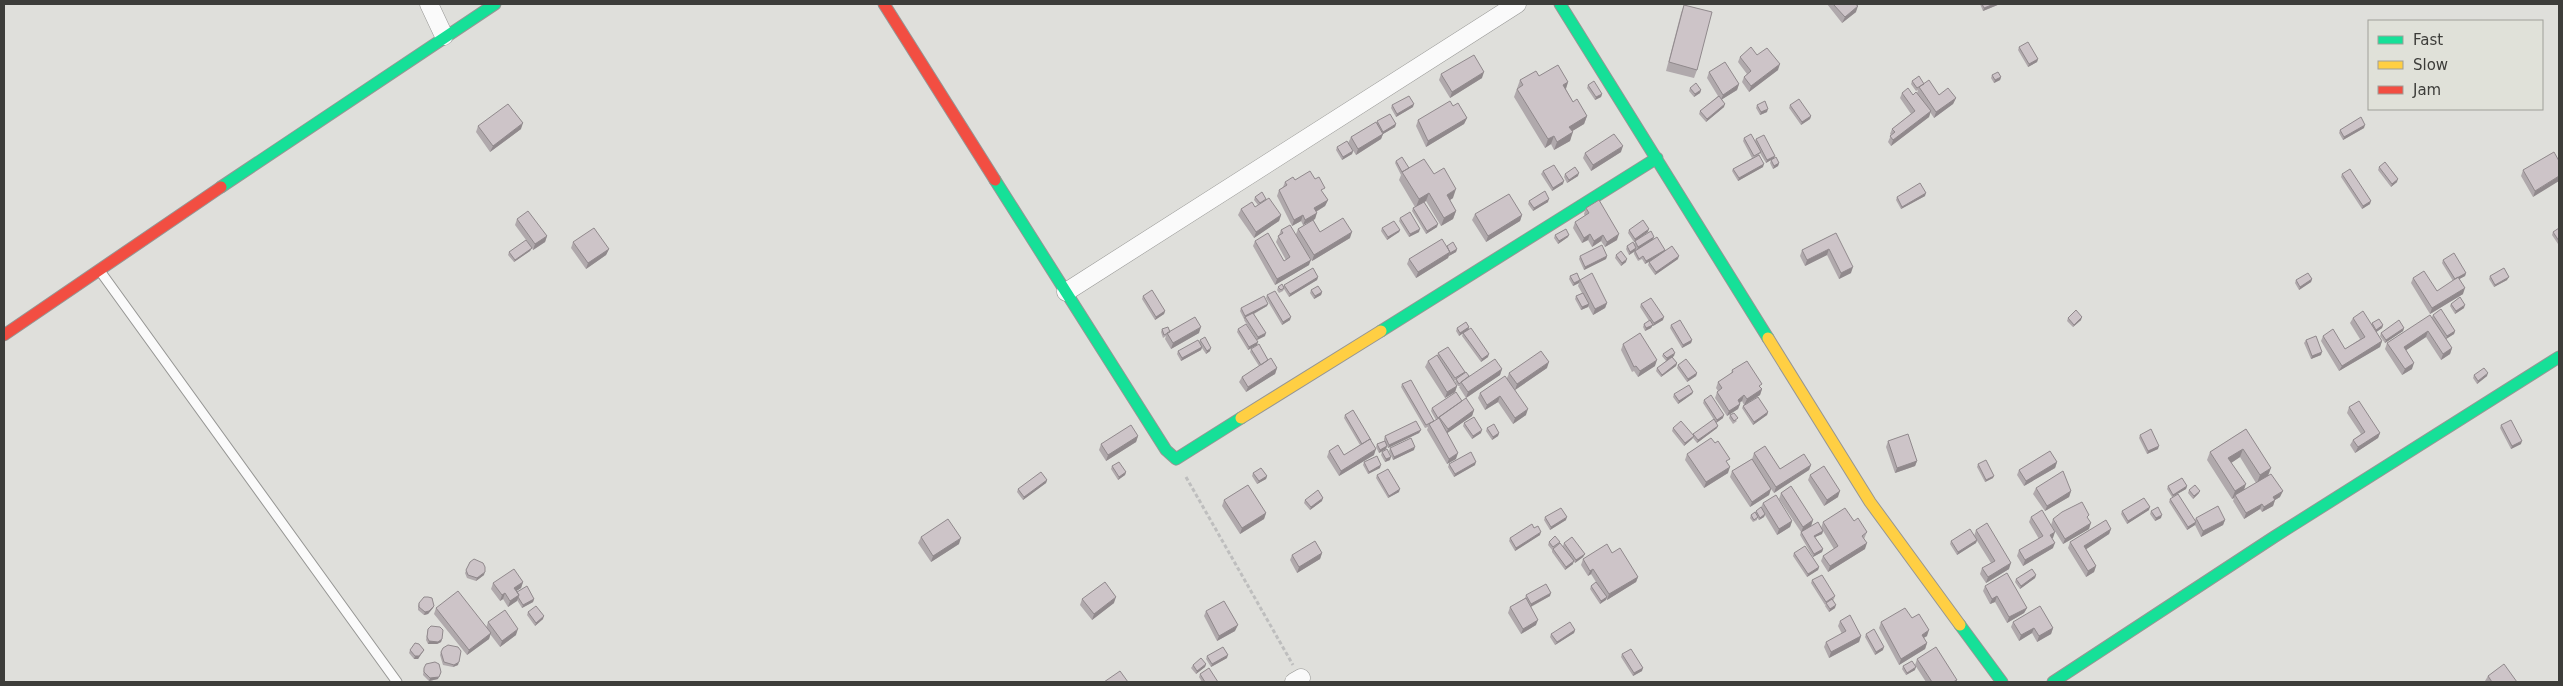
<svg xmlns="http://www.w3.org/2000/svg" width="2563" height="686" viewBox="0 0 2563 686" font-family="'DejaVu Sans',sans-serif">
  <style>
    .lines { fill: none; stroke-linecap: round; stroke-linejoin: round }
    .lane-casing { stroke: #969694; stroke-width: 11 }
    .street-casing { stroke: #969694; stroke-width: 19 }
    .fast-casing { stroke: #969694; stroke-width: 13 }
    .slow-casing { stroke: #969694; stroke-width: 13 }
    .jam-casing { stroke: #969694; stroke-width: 13 }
    .path { stroke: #bebebe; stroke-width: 3; stroke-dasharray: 4 2.5; stroke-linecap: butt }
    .lane { stroke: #fafafa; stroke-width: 9 }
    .street { stroke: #fafafa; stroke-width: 18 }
    .fast { stroke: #16e098; stroke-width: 11 }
    .slow { stroke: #ffcf43; stroke-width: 11 }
    .jam { stroke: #f24e42; stroke-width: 11 }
    .wall { fill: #b0a9ac; fill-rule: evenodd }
    .shaded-wall { fill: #90898c }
    .building { fill: #cdc4c8; stroke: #90898c }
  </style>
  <rect width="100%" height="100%" fill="#dfdfdb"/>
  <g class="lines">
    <g class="lane-casing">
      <path id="lane" d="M 100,271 L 397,682"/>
    </g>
    <g class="street-casing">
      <path id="street" d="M 429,4 L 444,36
        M 1066,292 L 1517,4
        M 1294,682 L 1301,678"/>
    </g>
    <g class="fast-casing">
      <path id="fast" d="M 1560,4 L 1768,338
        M 995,180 L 1166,450 L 1176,459 L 1241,418
        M 221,187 L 495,4
        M 1381,331 L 1657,158
        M 1960,625 L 2002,682
        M 2053,682 L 2274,537 L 2559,357"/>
    </g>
    <g class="slow-casing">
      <path id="slow" d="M 1768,338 L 1870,502 L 1960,625
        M 1241,418 L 1381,331"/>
    </g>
    <g class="jam-casing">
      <path id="jam" d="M 884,4 L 995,180
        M 4,335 L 221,187"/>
    </g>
    <path class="path" d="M 1186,477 L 1293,665"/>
    <use href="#lane" class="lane"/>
    <use href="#street" class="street"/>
    <use href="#fast" class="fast"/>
    <use href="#slow" class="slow"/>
    <use href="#jam" class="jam"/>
  </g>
  <path class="wall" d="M 1827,4 L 1855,4 L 1856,12 L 1842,23 Z
    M 1980,4 L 2000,4 L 1983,11 Z
    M 1684,5 L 1697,70 L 1694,78 L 1666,71 L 1681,13 Z
    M 2019,47 L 2038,59 L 2037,62 L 2028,67 L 2018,50 Z
    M 1757,55 L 1778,70 L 1749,92 L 1742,82 L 1744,77 L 1747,74 L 1738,62 L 1740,57 Z
    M 1709,72 L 1739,84 L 1737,90 L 1722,99 L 1724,107 L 1706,122 L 1699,114 L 1700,111 L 1718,96 L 1707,78 Z
    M 1441,74 L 1482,78 L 1450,98 L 1439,80 Z
    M 1992,75 L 2001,77 L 2000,80 L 1994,83 L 1991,78 Z
    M 1539,76 L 1568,82 L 1566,89 L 1573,102 L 1587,116 L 1584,124 L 1572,131 L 1570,141 L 1554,150 L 1551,144 L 1545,148 L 1514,97 L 1520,80 Z
    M 1912,81 L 1924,84 L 1939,95 L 1956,98 L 1953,104 L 1934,118 L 1930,112 L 1929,117 L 1891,146 L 1888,142 L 1891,135 L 1890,134 L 1892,129 L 1911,114 L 1900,98 L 1902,93 L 1913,95 L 1917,93 L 1918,90 L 1916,91 L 1911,84 Z
    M 1588,85 L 1602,94 L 1601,97 L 1595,100 L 1587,88 Z
    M 1690,88 L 1701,90 L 1700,93 L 1694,97 L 1689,91 Z
    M 1392,105 L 1413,107 L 1396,117 L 1391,108 Z
    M 1757,105 L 1767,112 L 1760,115 L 1756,108 Z
    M 1790,105 L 1811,116 L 1810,119 L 1801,125 L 1789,108 Z
    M 1453,106 L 1467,118 L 1464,124 L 1426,147 L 1416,126 L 1418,120 Z
    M 1377,121 L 1396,124 L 1395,127 L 1383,134 L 1381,139 L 1356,155 L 1348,143 L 1351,137 L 1377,123 Z
    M 478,126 L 521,129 L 490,152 L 476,132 Z
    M 2364,128 L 2343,140 L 2339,133 L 2340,130 Z
    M 1744,138 L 1755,141 L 1756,139 L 1779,163 L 1778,166 L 1773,169 L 1770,163 L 1771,160 L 1766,163 L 1760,153 L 1759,155 L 1763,167 L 1738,181 L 1732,171 L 1733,169 L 1752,158 L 1743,141 Z
    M 1337,147 L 1353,151 L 1352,154 L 1342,160 L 1336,150 Z
    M 1621,152 L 1591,171 L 1583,158 L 1585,153 Z
    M 2554,152 L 2533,197 L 2521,176 L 2523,170 Z
    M 1396,161 L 1409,168 L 1434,174 L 1453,198 L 1450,200 L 1456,211 L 1453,219 L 1441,226 L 1426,201 L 1424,202 L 1437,227 L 1426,234 L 1412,211 L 1413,208 L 1415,207 L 1399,180 L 1401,175 L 1395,163 Z
    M 2379,167 L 2397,182 L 2391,187 L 2378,170 Z
    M 1543,171 L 1563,184 L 1552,191 L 1541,174 Z
    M 1565,174 L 1578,176 L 1567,183 L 1564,177 Z
    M 2342,174 L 2370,204 L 2362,209 L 2341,177 Z
    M 1295,180 L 1323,193 L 1328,200 L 1325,206 L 1316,212 L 1315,219 L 1313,220 L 1320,232 L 1350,238 L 1312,261 L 1309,256 L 1309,265 L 1275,285 L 1253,246 L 1255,241 L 1284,261 L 1286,260 L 1276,242 L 1281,230 L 1296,234 L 1298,229 L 1311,221 L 1303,225 L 1301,221 L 1292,226 L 1277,196 L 1279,190 L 1283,187 L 1285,182 Z
    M 1925,196 L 1901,209 L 1896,200 L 1897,197 Z
    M 1255,197 L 1265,200 L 1281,215 L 1279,221 L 1254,238 L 1238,215 L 1241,209 L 1255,207 L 1258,205 L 1254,200 Z
    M 1529,201 L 1548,202 L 1533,211 L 1528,204 Z
    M 1586,208 L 1617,240 L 1605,247 L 1601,241 L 1592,247 L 1588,240 L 1582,243 L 1573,228 L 1575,222 L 1585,216 L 1584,214 Z
    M 1475,214 L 1522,215 L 1520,221 L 1486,242 L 1472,220 Z
    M 1400,218 L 1419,232 L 1409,237 L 1399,221 Z
    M 517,219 L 547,236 L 545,242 L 533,250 L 532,248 L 530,251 L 514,262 L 508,255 L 509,252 L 529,244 L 515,225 Z
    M 1382,228 L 1400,230 L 1399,232 L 1387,240 L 1381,231 Z
    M 2559,228 L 2559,243 L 2558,244 L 2552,235 L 2553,232 Z
    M 1629,230 L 1648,232 L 1640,238 L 1653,239 L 1665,250 L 1664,252 L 1678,259 L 1655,275 L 1648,265 L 1649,262 L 1656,258 L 1645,264 L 1642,259 L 1638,261 L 1634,254 L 1634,252 L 1629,255 L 1626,249 L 1627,246 L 1634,244 L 1635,242 L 1634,242 L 1628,233 Z
    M 1836,233 L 1851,273 L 1839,279 L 1827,255 L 1805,266 L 1800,256 L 1802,250 Z
    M 1555,235 L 1568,237 L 1558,244 L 1554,238 Z
    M 573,242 L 609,249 L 606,255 L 586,269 L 571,248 Z
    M 1447,246 L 1457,249 L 1456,252 L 1449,256 L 1448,258 L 1416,278 L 1407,264 L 1409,259 Z
    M 1616,255 L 1626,262 L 1621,266 L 1615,258 Z
    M 1580,256 L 1607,256 L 1606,259 L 1584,270 L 1579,259 Z
    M 2443,260 L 2466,273 L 2465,276 L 2459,279 L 2463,294 L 2430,314 L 2411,283 L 2413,278 L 2437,291 L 2453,281 L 2442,263 Z
    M 1570,276 L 1580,280 L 1607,303 L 1605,308 L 1593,315 L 1588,306 L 1588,307 L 1581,310 L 1575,299 L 1576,296 L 1582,293 L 1578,286 L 1579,283 L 1573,286 L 1569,279 Z
    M 2490,276 L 2507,280 L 2494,287 L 2489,279 Z
    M 1318,277 L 1317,280 L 1289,297 L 1284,289 L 1283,291 L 1279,293 L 1277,290 L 1278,287 L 1284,286 L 1284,285 Z
    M 2312,279 L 2311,282 L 2299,290 L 2295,283 L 2296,280 Z
    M 1311,290 L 1322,292 L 1321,295 L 1314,299 L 1310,293 Z
    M 1267,295 L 1290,320 L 1282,325 L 1266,298 Z
    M 1143,296 L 1165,311 L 1164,314 L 1155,320 L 1142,299 Z
    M 1641,304 L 1663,320 L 1653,326 L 1652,326 L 1651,328 L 1645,331 L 1643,327 L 1644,324 L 1649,321 L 1640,307 Z
    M 2451,304 L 2464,308 L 2455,314 L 2450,306 Z
    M 1267,306 L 1254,314 L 1265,336 L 1257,340 L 1244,320 L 1245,318 L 1244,319 L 1240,311 L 1241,308 Z
    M 2433,315 L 2455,331 L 2454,334 L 2446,339 L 2452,348 L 2450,354 L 2441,360 L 2426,337 L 2406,350 L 2412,369 L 2402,375 L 2385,349 L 2387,343 L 2432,317 Z
    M 2068,318 L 2081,320 L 2073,327 L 2067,321 Z
    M 2353,318 L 2371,325 L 2372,323 L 2383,325 L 2382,328 L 2376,332 L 2382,341 L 2380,347 L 2339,371 L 2321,341 L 2323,336 L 2345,349 L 2360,339 L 2350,323 Z
    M 1671,325 L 1692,340 L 1691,343 L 1682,348 L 1670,328 Z
    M 1469,327 L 1469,329 L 1488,357 L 1481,362 L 1462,336 L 1463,333 L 1459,336 L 1456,331 L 1457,328 Z
    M 2404,328 L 2403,331 L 2385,343 L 2380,336 L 2381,333 Z
    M 1162,329 L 1170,332 L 1199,333 L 1171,349 L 1165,339 L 1166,336 L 1163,338 L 1161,332 Z
    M 1238,329 L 1257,345 L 1248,350 L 1237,332 Z
    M 1200,340 L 1210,351 L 1206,354 L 1202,348 L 1201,350 L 1181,361 L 1177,354 L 1178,351 L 1199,342 Z
    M 2306,340 L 2321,355 L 2311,359 L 2304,343 Z
    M 1623,344 L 1655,366 L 1638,377 L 1634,371 L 1632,372 L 1621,350 Z
    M 1251,349 L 1268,360 L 1277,368 L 1275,374 L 1246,392 L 1239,382 L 1242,377 L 1259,366 L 1250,352 Z
    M 1438,353 L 1469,376 L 1502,369 L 1500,375 L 1466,398 L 1459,387 L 1460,386 L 1458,386 L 1455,382 L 1456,380 L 1454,381 L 1437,356 Z
    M 1663,354 L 1674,356 L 1672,357 L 1677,363 L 1676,366 L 1661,377 L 1656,371 L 1657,368 L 1666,361 L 1662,356 Z
    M 1428,361 L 1457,386 L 1455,392 L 1445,398 L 1425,367 Z
    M 1678,365 L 1697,373 L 1696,376 L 1687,382 L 1677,368 Z
    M 1547,368 L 1515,390 L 1526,415 L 1513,424 L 1498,402 L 1485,410 L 1478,398 L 1480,393 L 1507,378 L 1509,373 Z
    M 1732,370 L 1761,388 L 1762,389 L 1760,395 L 1748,403 L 1768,412 L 1767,415 L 1753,425 L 1742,408 L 1744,405 L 1742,401 L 1740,403 L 1740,404 L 1738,409 L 1727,416 L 1715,398 L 1717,392 L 1718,391 L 1716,388 L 1718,382 L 1731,374 Z
    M 2474,375 L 2487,376 L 2477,384 L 2473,378 Z
    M 1402,384 L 1434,421 L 1436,420 L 1431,411 L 1432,408 L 1462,401 L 1474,410 L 1472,416 L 1447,433 L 1456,459 L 1447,464 L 1427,430 L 1428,427 L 1425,428 L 1401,387 Z
    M 1693,392 L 1692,394 L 1678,404 L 1673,397 L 1674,394 Z
    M 1704,400 L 1723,418 L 1716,423 L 1717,428 L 1697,443 L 1693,438 L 1692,439 L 1684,446 L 1672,431 L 1673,428 L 1693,435 L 1693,434 L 1714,420 L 1703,403 Z
    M 2349,407 L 2380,433 L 2378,438 L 2355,453 L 2350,445 L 2353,440 L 2361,434 L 2347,413 Z
    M 1345,415 L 1374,455 L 1339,476 L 1327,457 L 1329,451 L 1344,455 L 1360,445 L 1344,418 Z
    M 1730,415 L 1737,421 L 1733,424 L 1729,418 Z
    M 1464,423 L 1481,433 L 1472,439 L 1463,426 Z
    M 2501,425 L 2521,444 L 2511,449 L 2500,428 Z
    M 1487,428 L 1499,433 L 1498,436 L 1492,440 L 1486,431 Z
    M 2246,429 L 2268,475 L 2280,497 L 2275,500 L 2273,506 L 2262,512 L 2260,509 L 2244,519 L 2233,501 L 2234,498 L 2232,499 L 2207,460 L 2210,452 ZM 2240,457 L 2256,483 L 2244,490 L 2231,463 Z
    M 1421,430 L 1419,433 L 1388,448 L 1387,446 L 1386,449 L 1379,453 L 1376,447 L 1377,444 L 1384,441 L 1384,439 L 1385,436 Z
    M 2140,435 L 2158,449 L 2147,454 L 2139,438 Z
    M 1138,436 L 1136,442 L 1106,461 L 1099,450 L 1101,444 Z
    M 1888,441 L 1917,461 L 1915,466 L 1895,473 L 1886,447 Z
    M 1390,448 L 1414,450 L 1393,460 L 1389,451 Z
    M 1382,452 L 1390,460 L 1385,462 L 1381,455 Z
    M 1754,453 L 1780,469 L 1811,465 L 1809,470 L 1774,493 L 1771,489 L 1769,495 L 1750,507 L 1730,477 L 1732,471 L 1752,459 Z
    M 1687,454 L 1728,464 L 1728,473 L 1704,488 L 1685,460 Z
    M 1364,462 L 1380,468 L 1368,474 L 1363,465 Z
    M 2057,462 L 2055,468 L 2024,486 L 2017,475 L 2019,470 Z
    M 1449,464 L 1475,465 L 1454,477 L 1448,467 Z
    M 1978,464 L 1993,478 L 1985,482 L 1977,467 Z
    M 1112,466 L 1126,472 L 1125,475 L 1118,480 L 1111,469 Z
    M 1253,473 L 1267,476 L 1266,479 L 1257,484 L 1252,476 Z
    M 1377,475 L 1399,492 L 1388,498 L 1376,478 Z
    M 1810,475 L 1838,497 L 1824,506 L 1808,480 Z
    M 1047,480 L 1046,483 L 1023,500 L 1017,492 L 1018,489 Z
    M 2168,486 L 2187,486 L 2186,489 L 2172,497 L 2167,489 Z
    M 2036,488 L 2071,491 L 2069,497 L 2045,511 L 2033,494 Z
    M 2189,490 L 2199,493 L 2193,499 L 2188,493 Z
    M 1781,493 L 1813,520 L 1811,526 L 1821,528 L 1823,522 L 1854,521 L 1867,532 L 1864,539 L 1865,549 L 1828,572 L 1821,561 L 1823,556 L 1834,549 L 1823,531 L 1822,534 L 1815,537 L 1823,549 L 1822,552 L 1813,557 L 1800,535 L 1801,532 L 1779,499 Z
    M 2170,499 L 2195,520 L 2196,518 L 2225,520 L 2223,525 L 2201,537 L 2195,525 L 2187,530 L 2169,502 Z
    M 1224,500 L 1266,513 L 1264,519 L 1240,534 L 1222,506 Z
    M 1305,500 L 1322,501 L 1310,510 L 1304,503 Z
    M 1763,503 L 1792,521 L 1790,527 L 1777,535 L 1765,515 L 1764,517 L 1759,520 L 1757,518 L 1757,520 L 1753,522 L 1750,518 L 1751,515 L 1755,513 L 1756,511 L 1761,507 Z
    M 2149,510 L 2127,524 L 2121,514 L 2122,511 Z
    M 2151,511 L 2161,518 L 2155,521 L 2150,514 Z
    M 1545,517 L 1566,520 L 1550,530 L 1544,520 Z
    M 2031,517 L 2053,538 L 2052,538 L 2053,548 L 2023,566 L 2017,556 L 2019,550 L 2039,539 L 2029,522 Z
    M 2053,519 L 2088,519 L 2089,529 L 2063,544 L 2051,525 Z
    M 1534,528 L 1540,535 L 1515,551 L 1509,541 L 1510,538 Z
    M 2111,529 L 2109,534 L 2086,549 L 2096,566 L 2094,572 L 2086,577 L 2068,548 L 2070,542 Z
    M 1976,530 L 2009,569 L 1986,583 L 1980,574 L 1982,568 L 1991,563 L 1974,536 Z
    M 921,537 L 959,544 L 931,562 L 918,543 Z
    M 1977,540 L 1976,543 L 1957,555 L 1950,544 L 1951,541 Z
    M 1549,542 L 1560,542 L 1559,544 L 1563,546 L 1564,543 L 1585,554 L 1583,557 L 1575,563 L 1569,555 L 1573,564 L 1565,570 L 1552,552 L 1552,550 L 1548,545 Z
    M 1322,553 L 1320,559 L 1297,573 L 1290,560 L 1292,555 Z
    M 1612,553 L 1638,577 L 1636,582 L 1607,600 L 1606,598 L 1600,604 L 1590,589 L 1591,586 L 1596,582 L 1591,574 L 1588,576 L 1581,565 L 1583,559 Z
    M 1794,553 L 1819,567 L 1818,570 L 1807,577 L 1793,556 Z
    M 470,562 L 484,575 L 476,581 L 467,578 L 465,573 Z
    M 2036,575 L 2035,578 L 2020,589 L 2015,582 L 2016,579 Z
    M 1812,580 L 1835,596 L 1834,599 L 1833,600 L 1835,608 L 1829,612 L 1825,606 L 1826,604 L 1825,605 L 1811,583 Z
    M 523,582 L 521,588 L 516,591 L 534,599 L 533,602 L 522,608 L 517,600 L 508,607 L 503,599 L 500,601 L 491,589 L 493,583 Z
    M 1985,586 L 2027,608 L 2024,613 L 2007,623 L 1995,602 L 1990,604 L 1983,591 Z
    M 1526,595 L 1550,596 L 1531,607 L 1536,625 L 1521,634 L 1508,613 L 1510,607 L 1525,598 Z
    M 1082,599 L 1114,603 L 1092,620 L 1080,605 Z
    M 419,603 L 434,606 L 433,608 L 428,614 L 424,615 L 418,610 L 418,606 Z
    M 436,608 L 486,628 L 488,622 L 516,635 L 500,647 L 490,634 L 489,639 L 467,655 L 434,614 Z
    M 1206,611 L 1235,631 L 1217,641 L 1204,616 Z
    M 528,612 L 543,619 L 535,626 L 527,615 Z
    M 1912,618 L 1927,636 L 1924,638 L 1927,643 L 1925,649 L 1899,665 L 1879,628 L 1881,622 Z
    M 1840,621 L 1861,636 L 1859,642 L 1829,658 L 1824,647 L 1826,642 L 1842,634 L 1838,626 Z
    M 2013,622 L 2053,628 L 2051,634 L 2037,642 L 2032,633 L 2019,641 L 2011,627 Z
    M 428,629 L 442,639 L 441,642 L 437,644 L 428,644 L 426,640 Z
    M 1575,630 L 1574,633 L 1555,645 L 1550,637 L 1551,634 Z
    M 1866,634 L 1883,650 L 1875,655 L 1865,637 Z
    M 410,650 L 424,650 L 418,659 L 414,659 L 409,653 Z
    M 441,652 L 458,665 L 453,667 L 443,665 L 440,655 Z
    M 1622,654 L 1642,671 L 1633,676 L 1621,657 Z
    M 1207,656 L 1227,658 L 1211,667 L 1206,659 Z
    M 1917,659 L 1957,680 L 1956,682 L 1926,682 L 1915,665 Z
    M 1206,664 L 1205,667 L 1196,674 L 1191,668 L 1193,665 Z
    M 1903,666 L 1915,670 L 1906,675 L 1902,669 Z
    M 424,668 L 438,679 L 429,681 L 423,675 Z
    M 1200,674 L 1218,682 L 1202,682 L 1199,677 Z
    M 2488,676 L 2517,682 L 2486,682 L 2485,681 Z"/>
  <path class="shaded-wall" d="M 1994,4 L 2000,4 L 1983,11 L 1984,8 Z
    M 1858,6 L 1856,12 L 1842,23 L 1845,17 Z
    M 2038,59 L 2037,62 L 2028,67 L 2029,64 Z
    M 1780,64 L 1778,70 L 1749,92 L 1751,86 Z
    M 1484,72 L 1482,78 L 1450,98 L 1452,92 Z
    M 2001,77 L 2000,80 L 1994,83 L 1995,80 Z
    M 1568,82 L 1565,91 L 1563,85 Z
    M 1739,84 L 1737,90 L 1721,100 L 1723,95 Z
    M 1701,90 L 1700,93 L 1694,97 L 1695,94 Z
    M 1602,94 L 1601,97 L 1595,100 L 1596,97 Z
    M 1956,98 L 1953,104 L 1934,118 L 1936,112 Z
    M 1414,104 L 1413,107 L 1396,117 L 1397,114 Z
    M 1725,104 L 1724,107 L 1706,122 L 1707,119 Z
    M 1768,109 L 1767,112 L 1760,115 L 1761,112 Z
    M 1931,111 L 1929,117 L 1891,146 L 1893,140 Z
    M 1587,116 L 1584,124 L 1566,135 L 1569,127 Z
    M 1811,116 L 1810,119 L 1801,125 L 1802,122 Z
    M 1467,118 L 1464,124 L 1426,147 L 1428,141 Z
    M 523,123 L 521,129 L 490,152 L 493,146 Z
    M 1396,124 L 1395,127 L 1383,134 L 1381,139 L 1356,155 L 1358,149 L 1382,134 L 1383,132 Z
    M 2365,125 L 2364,128 L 2343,140 L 2344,137 Z
    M 1573,132 L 1570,141 L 1554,150 L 1557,142 Z
    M 1554,136 L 1551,144 L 1545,148 L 1548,139 Z
    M 1623,146 L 1621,152 L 1591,171 L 1593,165 Z
    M 1353,151 L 1352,154 L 1342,160 L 1343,157 Z
    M 1775,156 L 1774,158 L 1766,163 L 1767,160 Z
    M 1779,163 L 1778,166 L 1773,169 L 1774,166 Z
    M 1764,164 L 1763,167 L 1738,181 L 1739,178 Z
    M 1579,173 L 1578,176 L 1567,183 L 1569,180 Z
    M 2559,176 L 2559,181 L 2533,197 L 2535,191 Z
    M 2398,179 L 2397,182 L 2391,187 L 2392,184 Z
    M 1564,181 L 1563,184 L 1552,191 L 1553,188 Z
    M 1456,189 L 1453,198 L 1444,204 L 1447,195 Z
    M 1429,193 L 1426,201 L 1416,207 L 1419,199 Z
    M 1926,193 L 1925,196 L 1901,209 L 1902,207 Z
    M 1549,199 L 1548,202 L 1533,211 L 1534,208 Z
    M 1328,200 L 1325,206 L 1312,214 L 1314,208 Z
    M 2371,201 L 2370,204 L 2362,209 L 2363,206 Z
    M 1456,211 L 1453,219 L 1441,226 L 1444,218 Z
    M 1317,213 L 1315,219 L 1303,225 L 1305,220 Z
    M 1281,215 L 1279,221 L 1254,238 L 1256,232 Z
    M 1303,215 L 1301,221 L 1292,226 L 1294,220 Z
    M 1522,215 L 1520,221 L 1486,242 L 1488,236 Z
    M 1438,224 L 1437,227 L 1426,234 L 1427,231 Z
    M 1420,229 L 1419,232 L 1409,237 L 1410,234 Z
    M 1649,229 L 1648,232 L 1634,242 L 1635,239 Z
    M 1400,230 L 1399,232 L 1387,240 L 1388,237 Z
    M 1352,232 L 1350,238 L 1312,261 L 1314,255 Z
    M 1590,234 L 1588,240 L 1582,243 L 1584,238 Z
    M 1619,234 L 1617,240 L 1605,247 L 1607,242 Z
    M 1569,235 L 1568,237 L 1558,244 L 1559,241 Z
    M 1603,235 L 1601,241 L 1592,247 L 1594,241 Z
    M 547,236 L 545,242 L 533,250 L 535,244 Z
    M 1654,237 L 1653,240 L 1637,250 L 1638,247 Z
    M 532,248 L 530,251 L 514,262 L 515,260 Z
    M 1636,248 L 1635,251 L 1629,255 L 1630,252 Z
    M 609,249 L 606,255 L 586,269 L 588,263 Z
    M 1457,249 L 1456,252 L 1449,256 L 1450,253 Z
    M 1829,249 L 1827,255 L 1805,266 L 1807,260 Z
    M 1665,250 L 1664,253 L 1645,264 L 1646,261 Z
    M 1450,252 L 1448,258 L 1416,278 L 1418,272 Z
    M 1607,256 L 1606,259 L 1584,270 L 1585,267 Z
    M 1679,256 L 1678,259 L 1655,275 L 1656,272 Z
    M 1627,259 L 1626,262 L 1621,266 L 1622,263 Z
    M 1311,260 L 1309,265 L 1275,285 L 1277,279 Z
    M 1853,267 L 1851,273 L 1839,279 L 1841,273 Z
    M 2466,273 L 2465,276 L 2454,282 L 2455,279 Z
    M 1318,277 L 1317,280 L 1289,297 L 1290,294 Z
    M 2509,277 L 2507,280 L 2494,287 L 2495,285 Z
    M 2312,279 L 2311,282 L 2299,290 L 2300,287 Z
    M 1580,280 L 1579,283 L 1573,286 L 1574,283 Z
    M 2465,288 L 2463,294 L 2430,314 L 2432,308 Z
    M 1322,292 L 1321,295 L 1314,299 L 1315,296 Z
    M 1607,303 L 1605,308 L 1593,315 L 1595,309 Z
    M 1268,304 L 1267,306 L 1244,319 L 1245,316 Z
    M 1589,304 L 1588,307 L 1581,310 L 1582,307 Z
    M 2465,305 L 2464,308 L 2455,314 L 2456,311 Z
    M 1165,311 L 1164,314 L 1155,320 L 1156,317 Z
    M 1291,317 L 1290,320 L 1282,325 L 1283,322 Z
    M 1664,317 L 1663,320 L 1653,326 L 1654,323 Z
    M 2082,317 L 2081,320 L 2073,327 L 2074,325 Z
    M 1653,325 L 1651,328 L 1645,331 L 1646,328 Z
    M 2383,325 L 2382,328 L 2375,333 L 2376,330 Z
    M 1201,327 L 1199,333 L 1171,349 L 1173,343 Z
    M 1469,327 L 1468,330 L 1459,336 L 1460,333 Z
    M 2404,328 L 2403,331 L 2385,343 L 2386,340 Z
    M 2428,331 L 2426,337 L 2402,353 L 2404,347 Z
    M 2455,331 L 2454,334 L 2446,339 L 2447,336 Z
    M 1266,333 L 1265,336 L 1257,340 L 1258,337 Z
    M 1692,340 L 1691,343 L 1682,348 L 1683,345 Z
    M 2382,341 L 2380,347 L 2339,371 L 2342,366 Z
    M 1258,342 L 1257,345 L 1248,350 L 1249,347 Z
    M 1202,347 L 1201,350 L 1181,361 L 1182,358 Z
    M 1211,348 L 1210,351 L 1206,354 L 1207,351 Z
    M 2452,348 L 2450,354 L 2441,360 L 2443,354 Z
    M 2322,352 L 2321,355 L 2311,359 L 2312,356 Z
    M 1675,353 L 1674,356 L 1666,361 L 1667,358 Z
    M 1489,354 L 1488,357 L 1481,362 L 1482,359 Z
    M 1657,360 L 1655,366 L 1638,377 L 1640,371 Z
    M 1549,362 L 1547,368 L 1515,390 L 1517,384 Z
    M 1677,363 L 1676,366 L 1661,377 L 1662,375 Z
    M 2414,363 L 2412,369 L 2402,375 L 2405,369 Z
    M 1277,368 L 1275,374 L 1246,392 L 1248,387 Z
    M 1502,369 L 1500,375 L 1466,398 L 1468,392 Z
    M 1697,373 L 1696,376 L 1687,382 L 1688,379 Z
    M 2488,373 L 2487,376 L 2477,384 L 2478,381 Z
    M 1457,386 L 1455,392 L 1445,398 L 1447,392 Z
    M 1762,389 L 1760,395 L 1744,405 L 1747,399 Z
    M 1693,392 L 1692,394 L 1678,404 L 1679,401 Z
    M 1744,395 L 1742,401 L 1735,405 L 1738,400 Z
    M 1500,396 L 1498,402 L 1485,410 L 1487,405 Z
    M 1740,404 L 1738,409 L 1727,416 L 1729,411 Z
    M 1528,409 L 1526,415 L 1513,424 L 1515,418 Z
    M 1474,410 L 1472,416 L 1446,434 L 1448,429 Z
    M 1768,412 L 1767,415 L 1753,425 L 1754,422 Z
    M 1724,415 L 1723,418 L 1716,423 L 1717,420 Z
    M 1718,426 L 1717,428 L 1697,443 L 1698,440 Z
    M 1421,430 L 1419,433 L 1388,448 L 1389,445 Z
    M 1482,430 L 1481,433 L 1472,439 L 1473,436 Z
    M 1499,433 L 1498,436 L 1492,440 L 1493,437 Z
    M 2380,433 L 2378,438 L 2355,453 L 2358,447 Z
    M 1138,436 L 1136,442 L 1106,461 L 1108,455 Z
    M 1694,436 L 1692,439 L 1684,446 L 1685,443 Z
    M 2522,441 L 2521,444 L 2511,449 L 2512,446 Z
    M 1387,446 L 1386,449 L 1379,453 L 1380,450 Z
    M 2159,446 L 2158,449 L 2147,454 L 2148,451 Z
    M 1415,447 L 1414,450 L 1393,460 L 1394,457 Z
    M 1376,449 L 1374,455 L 1339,476 L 1341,471 Z
    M 2243,449 L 2240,457 L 2225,467 L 2228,458 Z
    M 1458,453 L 1456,459 L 1447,464 L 1449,459 Z
    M 1391,457 L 1390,460 L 1385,462 L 1386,459 Z
    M 1917,461 L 1915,466 L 1895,473 L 1897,468 Z
    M 1476,462 L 1475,465 L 1454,477 L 1455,474 Z
    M 2057,462 L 2055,468 L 2024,486 L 2026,481 Z
    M 1381,465 L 1380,468 L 1368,474 L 1369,472 Z
    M 1811,465 L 1809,470 L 1774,493 L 1776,487 Z
    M 1730,467 L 1728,473 L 1704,488 L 1706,482 Z
    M 2271,468 L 2268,476 L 2257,483 L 2260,475 Z
    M 1126,472 L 1125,475 L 1118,480 L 1119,477 Z
    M 1267,476 L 1266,479 L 1257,484 L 1259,481 Z
    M 1994,476 L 1993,478 L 1985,482 L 1986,480 Z
    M 1047,480 L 1046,483 L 1023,500 L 1024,497 Z
    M 2246,484 L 2243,493 L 2235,495 L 2234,498 L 2232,499 L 2235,491 Z
    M 2187,486 L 2186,489 L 2172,497 L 2173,495 Z
    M 1400,489 L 1399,492 L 1388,498 L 1389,496 Z
    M 1771,489 L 1769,495 L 1750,507 L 1752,502 Z
    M 1840,491 L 1838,497 L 1824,506 L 1827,500 Z
    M 2071,491 L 2069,497 L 2045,511 L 2047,506 Z
    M 2200,491 L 2199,493 L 2193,499 L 2194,496 Z
    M 2283,491 L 2280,497 L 2275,500 L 2273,506 L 2262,512 L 2264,507 L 2273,497 Z
    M 1323,498 L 1322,501 L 1310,510 L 1311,507 Z
    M 2262,504 L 2260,509 L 2244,519 L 2246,513 Z
    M 2150,507 L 2149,510 L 2127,524 L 2128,521 Z
    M 1266,513 L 1264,519 L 1240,534 L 1242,528 Z
    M 1765,514 L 1764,517 L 1759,520 L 1760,518 Z
    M 2162,515 L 2161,518 L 2155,521 L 2156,518 Z
    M 1567,517 L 1566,520 L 1550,530 L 1551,527 Z
    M 1813,520 L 1811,526 L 1801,533 L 1803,527 Z
    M 2225,520 L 2223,525 L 2201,537 L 2203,531 Z
    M 1792,521 L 1790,527 L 1777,535 L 1779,529 Z
    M 2196,522 L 2195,525 L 2187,530 L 2188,527 Z
    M 2091,523 L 2089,529 L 2063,544 L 2065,539 Z
    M 2111,529 L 2109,534 L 2082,552 L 2084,546 Z
    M 1823,531 L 1822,534 L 1813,538 L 1814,536 Z
    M 1541,532 L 1540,535 L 1515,551 L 1516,548 Z
    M 2055,532 L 2053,538 L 2048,540 L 2050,535 Z
    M 961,538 L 959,544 L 931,562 L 933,556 Z
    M 1977,540 L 1976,543 L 1957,555 L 1958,552 Z
    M 1867,543 L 1865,549 L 1828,572 L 1830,566 Z
    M 2055,543 L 2053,548 L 2023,566 L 2025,560 Z
    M 1823,549 L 1822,552 L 1813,557 L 1814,554 Z
    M 1322,553 L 1320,559 L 1297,573 L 1299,567 Z
    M 1585,554 L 1583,557 L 1575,563 L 1576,560 Z
    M 1574,561 L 1573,564 L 1565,570 L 1566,567 Z
    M 2011,563 L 2009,569 L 1986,583 L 1988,577 Z
    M 2096,566 L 2094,572 L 2086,577 L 2088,571 Z
    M 1819,567 L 1818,570 L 1807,577 L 1808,574 Z
    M 1593,569 L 1591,574 L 1588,576 L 1590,571 Z
    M 485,572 L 484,575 L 476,581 L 477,578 Z
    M 2036,575 L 2035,578 L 2020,589 L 2021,586 Z
    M 1638,577 L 1636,582 L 1607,600 L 1609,594 Z
    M 523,582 L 521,588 L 512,594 L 514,588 Z
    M 505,593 L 503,599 L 500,601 L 502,595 Z
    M 1551,593 L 1550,596 L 1530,607 L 1531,604 Z
    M 519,595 L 517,601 L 508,607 L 510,601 Z
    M 1997,596 L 1995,602 L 1990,604 L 1992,599 Z
    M 1116,597 L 1114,603 L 1092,620 L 1094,614 Z
    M 1607,597 L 1606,600 L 1600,604 L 1601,601 Z
    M 534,599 L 533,602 L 522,608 L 523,605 Z
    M 1836,605 L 1835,608 L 1829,612 L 1830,609 Z
    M 434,606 L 433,608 L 428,614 L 424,615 L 425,612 Z
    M 2027,608 L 2024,613 L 2007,623 L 2009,617 Z
    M 544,616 L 543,619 L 535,626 L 536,623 Z
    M 1538,620 L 1536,625 L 1521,634 L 1523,629 Z
    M 1238,625 L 1235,631 L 1217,641 L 1219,636 Z
    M 2034,628 L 2032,633 L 2019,641 L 2021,635 Z
    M 2053,628 L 2051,634 L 2037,642 L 2039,636 Z
    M 518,629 L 516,635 L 500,647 L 502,641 Z
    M 1575,630 L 1574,633 L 1555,645 L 1557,642 Z
    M 1929,630 L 1927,636 L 1919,640 L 1922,635 Z
    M 491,633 L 489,639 L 467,655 L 469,650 Z
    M 1861,636 L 1859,642 L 1829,658 L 1831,652 Z
    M 442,639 L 441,642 L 437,644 L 428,644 L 429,641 Z
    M 1927,643 L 1925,649 L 1899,665 L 1901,659 Z
    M 1884,647 L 1883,650 L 1875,655 L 1876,652 Z
    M 424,650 L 418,659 L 414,659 L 415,656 Z
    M 1228,655 L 1227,658 L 1211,667 L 1212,664 Z
    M 459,662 L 458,665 L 453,667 L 454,665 Z
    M 1206,664 L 1205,667 L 1196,674 L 1197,671 Z
    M 1916,667 L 1915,670 L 1906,675 L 1907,673 Z
    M 1643,668 L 1642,671 L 1633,676 L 1634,673 Z
    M 441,672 L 438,679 L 429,681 L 430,678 Z"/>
  <path class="building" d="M 1833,4 L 1855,4 L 1858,6 L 1845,17 Z
    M 1982,4 L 1994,4 L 1984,8 Z
    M 1684,5 L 1712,12 L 1697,70 L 1669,62 Z
    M 2028,42 L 2038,59 L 2029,64 L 2019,47 Z
    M 1751,47 L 1757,55 L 1767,48 L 1780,64 L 1751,86 L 1744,77 L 1751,71 L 1740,57 Z
    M 1474,55 L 1484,72 L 1452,92 L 1441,74 Z
    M 1725,62 L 1739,84 L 1723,95 L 1709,72 Z
    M 1558,65 L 1568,82 L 1563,85 L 1573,102 L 1577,99 L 1587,116 L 1569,127 L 1573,132 L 1557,142 L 1554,136 L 1548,139 L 1517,89 L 1523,85 L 1520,80 L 1536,71 L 1539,76 Z
    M 1998,72 L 2001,77 L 1995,80 L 1992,75 Z
    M 1919,76 L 1924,84 L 1917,88 L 1912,81 Z
    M 1929,80 L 1939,95 L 1948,88 L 1956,98 L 1936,112 L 1919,87 Z
    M 1594,81 L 1602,94 L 1596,97 L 1588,85 Z
    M 1696,83 L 1701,90 L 1695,94 L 1690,88 Z
    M 1908,88 L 1913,95 L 1916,92 L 1931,111 L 1893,140 L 1890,136 L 1895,132 L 1892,129 L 1915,111 L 1902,93 Z
    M 1409,96 L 1414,104 L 1397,114 L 1392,105 Z
    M 1719,96 L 1725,104 L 1707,119 L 1700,111 Z
    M 1799,99 L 1811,116 L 1802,122 L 1790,105 Z
    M 1450,101 L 1453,106 L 1458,103 L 1467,118 L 1428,141 L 1418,120 Z
    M 1765,101 L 1768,109 L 1761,112 L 1757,105 Z
    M 508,104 L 523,123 L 493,146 L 478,126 Z
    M 1390,114 L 1396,124 L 1383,132 L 1377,121 Z
    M 2361,117 L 2365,125 L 2344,137 L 2340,130 Z
    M 1376,122 L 1383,134 L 1358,149 L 1351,137 Z
    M 1614,134 L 1623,146 L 1593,165 L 1585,153 Z
    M 1751,134 L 1761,152 L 1754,156 L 1744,138 Z
    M 1764,135 L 1775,156 L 1767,160 L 1756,139 Z
    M 1347,141 L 1353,151 L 1343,157 L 1337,147 Z
    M 2554,152 L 2559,161 L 2559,176 L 2535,191 L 2523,170 Z
    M 1759,155 L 1764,164 L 1739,178 L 1733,169 Z
    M 1402,157 L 1409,168 L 1402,172 L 1396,161 Z
    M 1776,157 L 1779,163 L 1774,166 L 1771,160 Z
    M 1424,159 L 1434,174 L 1444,168 L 1456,189 L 1447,195 L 1456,211 L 1444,218 L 1429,193 L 1419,199 L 1402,172 Z
    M 2385,162 L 2398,179 L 2392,184 L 2379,167 Z
    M 1554,165 L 1564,181 L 1553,188 L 1543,171 Z
    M 1575,167 L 1579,173 L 1569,180 L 1565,174 Z
    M 2350,169 L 2371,201 L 2363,206 L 2342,174 Z
    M 1310,171 L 1315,179 L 1319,177 L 1325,188 L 1321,190 L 1328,200 L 1314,208 L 1317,213 L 1305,220 L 1303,215 L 1294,220 L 1279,190 L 1287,185 L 1285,182 L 1293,177 L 1295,180 Z
    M 1920,183 L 1926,193 L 1902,207 L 1897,197 Z
    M 1545,191 L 1549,199 L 1534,208 L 1529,201 Z
    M 1262,192 L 1266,199 L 1260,203 L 1255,197 Z
    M 1509,194 L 1522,215 L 1488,236 L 1475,214 Z
    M 1269,198 L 1281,215 L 1256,232 L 1241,209 L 1252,202 L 1255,207 Z
    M 1599,200 L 1619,234 L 1607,242 L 1603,235 L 1594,241 L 1590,234 L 1584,238 L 1575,222 L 1589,213 L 1586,208 Z
    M 1424,202 L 1438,224 L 1427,231 L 1413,208 Z
    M 528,211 L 547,236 L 535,244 L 517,219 Z
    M 1410,212 L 1420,229 L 1410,234 L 1400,218 Z
    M 1343,218 L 1352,232 L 1314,255 L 1298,229 L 1313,220 L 1320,232 Z
    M 1643,220 L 1649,229 L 1635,239 L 1629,230 Z
    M 1394,221 L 1400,230 L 1388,237 L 1382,228 Z
    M 1290,225 L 1311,260 L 1277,279 L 1255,241 L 1268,233 L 1284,261 L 1290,257 L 1278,236 L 1283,233 L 1281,230 Z
    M 594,228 L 609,249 L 588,263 L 573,242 Z
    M 2559,228 L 2559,241 L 2553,232 Z
    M 1566,229 L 1569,235 L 1559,241 L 1555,235 Z
    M 1651,231 L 1654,237 L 1638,247 L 1635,241 Z
    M 1836,233 L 1853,267 L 1841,273 L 1829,249 L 1807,260 L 1802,250 Z
    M 1657,237 L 1665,250 L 1646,261 L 1643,256 L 1639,259 L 1635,251 Z
    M 1442,239 L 1450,252 L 1418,272 L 1409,259 Z
    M 526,240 L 532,248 L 515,260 L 509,252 Z
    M 1453,242 L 1457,249 L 1450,253 L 1447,246 Z
    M 1633,242 L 1636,248 L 1630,252 L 1627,246 Z
    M 1602,245 L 1607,256 L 1585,267 L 1580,256 Z
    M 1672,246 L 1679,256 L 1656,272 L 1649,262 Z
    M 1621,251 L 1627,259 L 1622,263 L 1616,255 Z
    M 2454,253 L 2466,273 L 2455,279 L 2443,260 Z
    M 1313,268 L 1318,277 L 1290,294 L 1284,285 Z
    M 2504,268 L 2509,277 L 2495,285 L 2490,276 Z
    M 2424,271 L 2437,291 L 2458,277 L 2465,288 L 2432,308 L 2413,278 Z
    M 1577,273 L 1580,280 L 1574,283 L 1570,276 Z
    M 1592,273 L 1607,303 L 1595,309 L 1580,280 Z
    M 2308,273 L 2312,279 L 2300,287 L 2296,280 Z
    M 1282,284 L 1284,288 L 1281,290 L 1278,287 Z
    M 1318,286 L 1322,292 L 1315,296 L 1311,290 Z
    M 1152,290 L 1165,311 L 1156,317 L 1143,296 Z
    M 1275,291 L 1291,317 L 1283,322 L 1267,295 Z
    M 1583,293 L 1589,304 L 1582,307 L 1576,296 Z
    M 1264,296 L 1268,304 L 1245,316 L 1241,308 Z
    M 2460,297 L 2465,305 L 2456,311 L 2451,304 Z
    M 1651,298 L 1664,317 L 1654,323 L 1641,304 Z
    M 2441,309 L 2455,331 L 2447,336 L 2433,315 Z
    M 2076,310 L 2082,317 L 2074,325 L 2068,318 Z
    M 2363,311 L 2382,341 L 2342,366 L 2323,336 L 2333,329 L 2345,349 L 2365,337 L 2353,318 Z
    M 1253,313 L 1266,333 L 1258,337 L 1245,317 Z
    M 2430,315 L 2452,348 L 2443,354 L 2428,331 L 2404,347 L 2414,363 L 2405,369 L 2387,343 Z
    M 1195,317 L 1201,327 L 1173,343 L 1167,333 Z
    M 2379,319 L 2383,325 L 2376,330 L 2372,323 Z
    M 1650,320 L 1653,325 L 1646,328 L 1644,324 Z
    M 1680,320 L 1692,340 L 1683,345 L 1671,325 Z
    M 2399,320 L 2404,328 L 2386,340 L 2381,333 Z
    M 1466,322 L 1469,327 L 1460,333 L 1457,328 Z
    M 1246,324 L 1258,342 L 1249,347 L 1238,329 Z
    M 1168,327 L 1170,332 L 1164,335 L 1162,329 Z
    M 1471,328 L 1489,354 L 1482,359 L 1463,333 Z
    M 1640,333 L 1657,360 L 1640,371 L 1636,366 L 1634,367 L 1623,344 Z
    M 2316,336 L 2322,352 L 2312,356 L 2306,340 Z
    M 1205,337 L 1211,348 L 1207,351 L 1200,340 Z
    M 1198,340 L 1202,347 L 1182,358 L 1178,351 Z
    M 1259,344 L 1268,360 L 1261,365 L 1251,349 Z
    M 1448,347 L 1465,372 L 1455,378 L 1438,353 Z
    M 1672,348 L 1675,353 L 1667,358 L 1663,354 Z
    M 1541,351 L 1549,362 L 1517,384 L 1509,373 Z
    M 1437,355 L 1457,386 L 1447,392 L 1428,361 Z
    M 1672,357 L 1677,363 L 1662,375 L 1657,368 Z
    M 1271,358 L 1277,368 L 1248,387 L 1242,377 Z
    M 1495,359 L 1502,369 L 1468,392 L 1461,382 Z
    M 1686,359 L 1697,373 L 1688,379 L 1678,365 Z
    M 1747,361 L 1762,384 L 1759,386 L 1762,389 L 1747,399 L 1744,395 L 1738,400 L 1740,404 L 1729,411 L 1717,392 L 1722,388 L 1718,382 L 1733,372 L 1732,370 Z
    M 2484,368 L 2488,373 L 2478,381 L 2474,375 Z
    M 1466,372 L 1469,376 L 1459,384 L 1456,379 Z
    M 1505,376 L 1528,409 L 1515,418 L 1500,396 L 1487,405 L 1480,393 Z
    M 1411,380 L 1434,421 L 1426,425 L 1402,384 Z
    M 1689,385 L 1693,392 L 1679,401 L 1674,394 Z
    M 1456,392 L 1462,401 L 1438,418 L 1432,408 Z
    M 1711,395 L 1724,415 L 1717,420 L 1704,400 Z
    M 1758,397 L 1768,412 L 1754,422 L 1743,406 Z
    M 1466,398 L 1474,410 L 1448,429 L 1439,417 Z
    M 2359,401 L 2380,433 L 2358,447 L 2353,440 L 2365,432 L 2349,407 Z
    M 1353,410 L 1371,440 L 1370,439 L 1362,444 L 1345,415 Z
    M 1734,413 L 1738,418 L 1734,421 L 1730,415 Z
    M 1474,417 L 1482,430 L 1473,436 L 1464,423 Z
    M 1439,418 L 1458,453 L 1449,459 L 1429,424 Z
    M 1714,419 L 1718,426 L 1698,440 L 1693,434 Z
    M 2511,420 L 2522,441 L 2512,446 L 2501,425 Z
    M 1416,421 L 1421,430 L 1389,445 L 1385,436 Z
    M 1681,421 L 1694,436 L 1685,443 L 1673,428 Z
    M 1494,424 L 1499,433 L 1493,437 L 1487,428 Z
    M 1131,425 L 1138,436 L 1108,455 L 1101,444 Z
    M 2151,429 L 2159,446 L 2148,451 L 2140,435 Z
    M 2246,429 L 2271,468 L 2260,475 L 2243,449 L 2228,458 L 2246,484 L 2235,491 L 2210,452 Z
    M 1908,434 L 1917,461 L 1897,468 L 1888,441 Z
    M 1411,438 L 1415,447 L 1394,457 L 1390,448 Z
    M 1711,438 L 1715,443 L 1718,441 L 1730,459 L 1726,461 L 1730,467 L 1706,482 L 1687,454 Z
    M 1370,439 L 1376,449 L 1341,471 L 1329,451 L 1338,445 L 1344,455 Z
    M 1385,441 L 1387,446 L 1380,450 L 1377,444 Z
    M 1765,446 L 1780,469 L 1804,454 L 1811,465 L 1776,487 L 1754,453 Z
    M 1387,449 L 1391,457 L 1386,459 L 1382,452 Z
    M 2050,451 L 2057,462 L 2026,481 L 2019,470 Z
    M 1471,452 L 1476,462 L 1455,474 L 1449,464 Z
    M 1377,456 L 1381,465 L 1369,472 L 1364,462 Z
    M 1752,459 L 1771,489 L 1752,502 L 1732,471 Z
    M 1986,460 L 1994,476 L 1986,480 L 1978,464 Z
    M 1119,462 L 1126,472 L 1119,477 L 1112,466 Z
    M 1824,466 L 1840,491 L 1827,500 L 1810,475 Z
    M 1261,468 L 1267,476 L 1259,481 L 1253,473 Z
    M 1388,469 L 1400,489 L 1389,496 L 1377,475 Z
    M 2063,471 L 2071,491 L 2047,506 L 2036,488 Z
    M 1041,472 L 1047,480 L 1024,497 L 1018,489 Z
    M 2271,474 L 2283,491 L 2273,497 L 2275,500 L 2264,507 L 2262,504 L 2246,513 L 2235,495 Z
    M 2182,478 L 2187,486 L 2173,495 L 2168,486 Z
    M 1248,485 L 1266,513 L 1242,528 L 1224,500 Z
    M 2195,485 L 2200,491 L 2194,496 L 2189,490 Z
    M 1791,486 L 1813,520 L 1803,527 L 1781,493 Z
    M 1318,490 L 1323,498 L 1311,507 L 1305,500 Z
    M 2178,494 L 2196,522 L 2188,527 L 2170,499 Z
    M 1776,495 L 1792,521 L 1779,529 L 1763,503 Z
    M 2144,498 L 2150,507 L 2128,521 L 2122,511 Z
    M 2082,502 L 2089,515 L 2087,517 L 2091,523 L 2065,539 L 2053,519 L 2062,512 Z
    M 2218,506 L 2225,520 L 2203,531 L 2196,518 Z
    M 1761,507 L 1765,514 L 1760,518 L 1756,511 Z
    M 2158,507 L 2162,515 L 2156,518 L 2151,511 Z
    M 1561,508 L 1567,517 L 1551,527 L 1545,517 Z
    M 1845,508 L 1854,521 L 1858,518 L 1867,532 L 1862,536 L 1867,543 L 1830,566 L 1823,556 L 1838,546 L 1823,522 Z
    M 2042,510 L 2055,532 L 2050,535 L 2055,543 L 2025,560 L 2019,550 L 2043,536 L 2031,517 Z
    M 1755,512 L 1758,517 L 1754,520 L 1751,515 Z
    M 948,519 L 961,538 L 933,556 L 921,537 Z
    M 2106,520 L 2111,529 L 2084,546 L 2096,566 L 2088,571 L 2070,542 Z
    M 1818,522 L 1823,531 L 1814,536 L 1823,549 L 1814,554 L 1801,532 Z
    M 1987,523 L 2011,563 L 1988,577 L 1982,568 L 1995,561 L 1976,530 Z
    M 1532,524 L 1534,528 L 1538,526 L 1541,532 L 1516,548 L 1510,538 Z
    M 1970,529 L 1977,540 L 1958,552 L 1951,541 Z
    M 1555,536 L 1560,542 L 1553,547 L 1549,542 Z
    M 1572,537 L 1585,554 L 1576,560 L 1564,543 Z
    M 1315,541 L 1322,553 L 1299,567 L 1292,555 Z
    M 1560,543 L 1574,561 L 1566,567 L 1553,549 Z
    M 1607,544 L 1612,553 L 1620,548 L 1638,577 L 1609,594 L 1593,569 L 1590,571 L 1583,559 Z
    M 1805,546 L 1819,567 L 1808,574 L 1794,553 Z
    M 474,559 L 483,563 L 485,567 L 485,572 L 477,578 L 468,575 L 466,570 L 470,562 Z
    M 514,569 L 523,582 L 514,588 L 519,595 L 510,601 L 505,593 L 502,595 L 493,583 Z
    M 2032,569 L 2036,575 L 2021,586 L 2016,579 Z
    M 2007,573 L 2027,608 L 2009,617 L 1997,596 L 1992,599 L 1985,586 Z
    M 1822,575 L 1835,596 L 1826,602 L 1812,580 Z
    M 1105,582 L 1116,597 L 1094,614 L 1082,599 Z
    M 1596,582 L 1607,597 L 1601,601 L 1591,586 Z
    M 1546,584 L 1551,593 L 1531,604 L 1526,595 Z
    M 527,586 L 534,599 L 523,605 L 518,597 L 519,595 L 517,592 Z
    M 458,591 L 491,633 L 469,650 L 436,608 Z
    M 424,597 L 428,597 L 432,598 L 434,606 L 429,611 L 425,612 L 419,607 L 419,603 Z
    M 1526,598 L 1538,620 L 1523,629 L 1510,607 Z
    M 1832,599 L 1836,605 L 1830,609 L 1826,603 Z
    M 1224,601 L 1238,625 L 1219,636 L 1206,611 Z
    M 536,606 L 544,616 L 536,623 L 528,612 Z
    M 2040,606 L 2053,628 L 2039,636 L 2034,628 L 2021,635 L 2013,622 Z
    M 1905,608 L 1912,618 L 1919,614 L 1929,630 L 1922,635 L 1927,643 L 1901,659 L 1881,622 Z
    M 505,610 L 518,629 L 502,641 L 488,622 Z
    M 1850,615 L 1861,636 L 1831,652 L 1826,642 L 1846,631 L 1840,621 Z
    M 1570,622 L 1575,630 L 1557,642 L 1551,634 Z
    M 431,626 L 440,627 L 443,630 L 442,639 L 438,642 L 429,641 L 427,637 L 428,629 Z
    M 1874,629 L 1884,647 L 1876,652 L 1866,634 Z
    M 415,643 L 419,644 L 424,650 L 419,656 L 415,656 L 410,650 Z
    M 448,645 L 458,647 L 461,651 L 459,662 L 454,665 L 444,662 L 441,652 L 443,648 Z
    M 1223,647 L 1228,655 L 1212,664 L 1207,656 Z
    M 1936,647 L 1957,680 L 1953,682 L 1932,682 L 1917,659 Z
    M 1631,649 L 1643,668 L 1634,673 L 1622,654 Z
    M 1201,658 L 1206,664 L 1197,671 L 1193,665 Z
    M 1912,661 L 1916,667 L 1907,673 L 1903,666 Z
    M 435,662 L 439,664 L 441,672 L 439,677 L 430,678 L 424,672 L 424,668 L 426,664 Z
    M 2504,664 L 2517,682 L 2492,682 L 2488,676 Z
    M 1209,668 L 1218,682 L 1205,682 L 1200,674 Z
    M 1120,671 L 1128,682 L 1104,682 Z"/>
  <rect width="2563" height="686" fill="none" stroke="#3d3d3a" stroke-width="10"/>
  <rect x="2368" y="20" width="175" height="90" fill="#e0e1d9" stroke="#9f9f99"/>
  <rect x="2378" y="36" width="25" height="8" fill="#16e098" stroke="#9f9f99"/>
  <text x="2413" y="45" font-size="15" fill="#3d3d3a">Fast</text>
  <rect x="2378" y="61" width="25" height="8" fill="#ffcf43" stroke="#9f9f99"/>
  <text x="2413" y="70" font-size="15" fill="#3d3d3a">Slow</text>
  <rect x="2378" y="86" width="25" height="8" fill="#f24e42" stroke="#9f9f99"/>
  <text x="2413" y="95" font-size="15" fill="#3d3d3a">Jam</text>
</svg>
